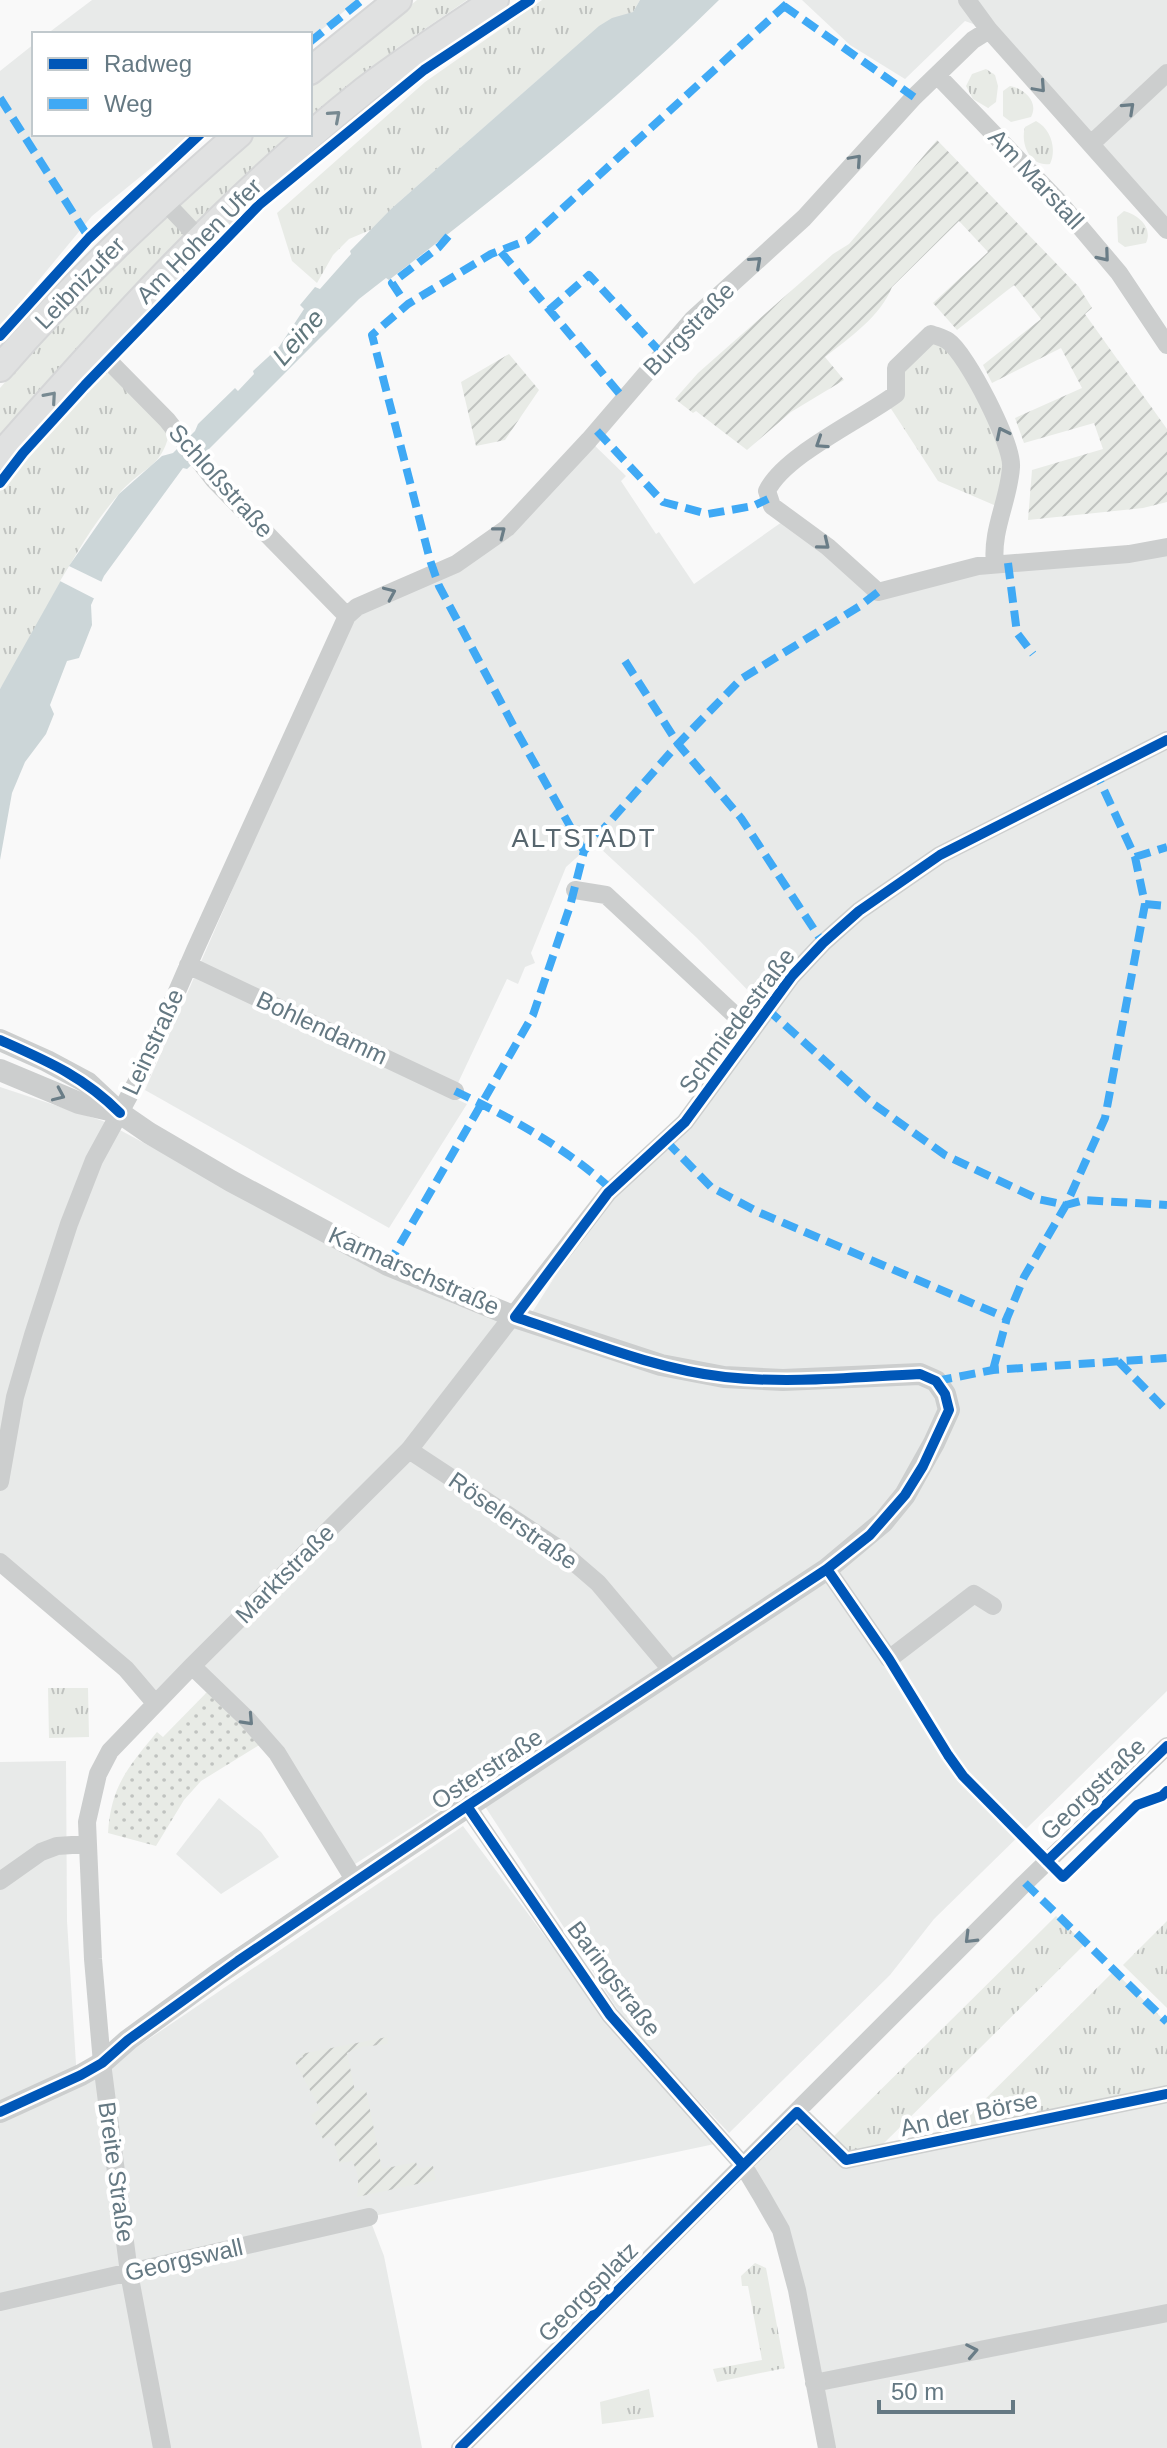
<svg xmlns="http://www.w3.org/2000/svg" width="1167" height="2448" viewBox="0 0 1167 2448" font-family="Arial,sans-serif">
  <style>
    .built { fill: #e8eae9 }
    .grass { fill: url(#grass-tufts) }
    .park { fill: url(#park-dots) }
    .garden { fill: url(#garden-furrows) }
    .water { fill: #ccd6d8 }
    .pier { fill: #f9f9f9 }
    .lines { fill: none; stroke-linecap: round; stroke-linejoin: round }
    .secondary-casing { stroke: #d5d6d7; stroke-width: 30 }
    .minor { stroke: #cccece; stroke-width: 18 }
    .tertiary { stroke: #cccece; stroke-width: 22 }
    .secondary { stroke: #e0e1e1; stroke-width: 26 }
    .quiet { stroke: #3fa9f5; stroke-width: 8; stroke-dasharray: 16 8; stroke-linecap: butt }
    .cycleway-casing { stroke: #fff; stroke-width: 15 }
    .cycleway { stroke: #0057b8; stroke-width: 10 }
    .oneway { stroke: #6a7d87 }
    .oneway2 { stroke: #778991 }
    .labels { text-anchor: middle; stroke-width: 8; stroke-linejoin: round; paint-order: stroke }
    .street-label { font-size: 24px; fill: #657983; stroke: #fff }
    .water-label { font-size: 26px; font-style: italic; fill: #60777c; stroke: #fff }
    .neighbourhood-label { font-size: 26px; letter-spacing: 2px; fill: #57666e; stroke: #fff }
  </style>
  <defs>
    <pattern id="grass-tufts" width="24" height="20" patternUnits="userSpaceOnUse" patternTransform="scale(2)"><rect width="24" height="20" fill="#e8ebe6"/><path d="M3 7l-1-3M5 7V3M7 7l1-3M15 17l-1-3M17 17v-4M19 17l1-3" fill="none" stroke="#c0c3c0"/></pattern>
    <pattern id="park-dots" width="8" height="8" patternUnits="userSpaceOnUse" patternTransform="scale(2)"><rect width="8" height="8" fill="#e8ebe6"/><path d="M2 2h.1M6 6h.1" fill="none" stroke="#c0c3c0" stroke-width="1.8" stroke-linecap="round"/></pattern>
    <pattern id="garden-furrows" width="10" height="10" patternUnits="userSpaceOnUse" patternTransform="scale(2)"><rect width="10" height="10" fill="#e8ebe6"/><path d="M-1 1l2-2M0 10L10 0M9 11l2-2" fill="none" stroke="#c0c3c0"/></pattern>
  </defs>
  <rect width="100%" height="100%" fill="#f9f9f9"/>
  <path class="built" d="M 92,0 L 358,0 L 310,39 L 310,34 L 47,34 Z
    M 802,0 L 1167,0 L 1167,230 L 989,30 L 965,21 L 905,79 L 850,45 Z
    M 34,44 L 34,134 L 193,134 L 92,216 L 0,327 L 0,71 Z
    M 589,440 L 626,476 L 621,481 L 656,534 L 659,532 L 694,584 L 789,517 L 879,592 L 931,577 L 1167,547 L 1167,1691 L 934,1919 L 890,1975 L 729,2133 L 629,2027 L 473,1788 L 352,1866 L 280,1753 L 194,1663 L 158,1698 L 0,1562 L 0,1087 L 103,1121 L 383,1271 L 456,1305 L 524,1325 L 608,1193 L 666,1141 L 767,1010 L 697,938 L 600,848 L 584,851 L 566,867 L 531,953 L 535,963 L 525,967 L 518,984 L 507,979 L 457,1085 L 452,1097 L 467,1104 L 389,1228 L 145,1090 L 350,620 L 456,564 Z
    M 66,1761 L 67,1921 L 77,2080 L 106,2068 L 463,1826 L 607,2020 L 724,2142 L 369,2217 L 384,2256 L 422,2448 L 0,2448 L 0,1762 Z
    M 219,1798 L 261,1832 L 279,1857 L 221,1894 L 176,1854 Z
    M 1167,2094 L 1167,2448 L 827,2448 L 781,2230 L 744,2165 L 797,2112 L 846,2160 Z"/>
  <path class="grass" d="M 417,0 L 467,0 L 397,48 L 310,119 L 310,87 Z
    M 542,0 L 640,0 L 633,12 L 556,64 L 392,208 L 375,228 L 349,239 L 333,255 L 317,283 L 292,261 L 277,213 L 425,82 Z
    M 986,69 L 995,75 L 998,86 L 996,102 L 988,108 L 973,99 L 966,86 L 972,74 Z
    M 1010,86 C 1025,89 1039,102 1031,117 L 1011,122 L 1003,116 L 1003,91 Z
    M 1036,121 C 1051,129 1057,149 1050,164 C 1030,167 1020,144 1025,127 Z
    M 255,134 L 293,134 C 187,226 91,329 0,435 L 0,388 L 68,310 L 156,223 Z
    M 1124,211 C 1139,215 1153,228 1146,243 L 1125,247 L 1118,242 L 1117,217 Z
    M 931,334 L 948,341 L 1010,450 L 1001,508 L 938,481 L 886,401 L 896,368 Z
    M 117,368 L 171,425 C 163,471 144,464 118,495 C 68,553 42,626 0,689 L 0,489 L 87,386 L 100,373 Z
    M 48,1688 L 88,1688 L 89,1737 L 49,1738 Z
    M 1056,1916 L 1085,1944 L 874,2153 L 846,2158 L 829,2141 Z
    M 1167,1921 L 1167,2008 L 1123,1965 Z
    M 1114,1971 L 1167,2023 L 1167,2093 L 946,2138 Z
    M 755,2263 L 766,2268 L 785,2368 L 717,2382 L 713,2369 L 762,2360 L 748,2286 L 742,2286 L 741,2276 Z
    M 649,2389 L 654,2417 L 602,2424 L 600,2402 Z"/>
  <path class="park" d="M 211,1688 L 261,1744 L 201,1781 L 184,1800 L 156,1846 L 108,1833 C 111,1786 128,1767 157,1732 L 163,1737 Z"/>
  <path class="garden" d="M 937,140 L 1079,287 L 1092,308 L 1085,314 L 1167,429 L 1167,502 L 1143,508 L 1028,520 L 1032,470 L 1103,449 L 1094,423 L 1024,443 L 1015,418 L 1082,388 L 1061,348 L 992,383 L 983,365 L 1041,319 L 1014,285 L 957,330 L 933,303 L 988,252 L 959,221 L 892,287 C 881,316 849,338 825,357 L 844,380 L 791,412 L 747,450 L 696,411 L 693,413 L 675,399 L 698,373 L 833,254 L 849,244 Z
    M 509,354 L 539,390 L 505,440 L 476,446 L 461,382 Z
    M 387,2037 L 388,2044 L 361,2047 L 347,2053 L 355,2091 L 366,2090 L 382,2169 L 416,2162 L 418,2169 L 433,2166 L 436,2180 L 357,2197 C 359,2183 359,2173 352,2161 L 340,2163 L 332,2136 L 323,2139 L 311,2115 L 320,2109 L 294,2060 L 303,2057 L 301,2054 Z"/>
  <path class="water" d="M 640,0 L 719,0 C 616,102 503,192 389,280 L 386,278 L 359,299 L 209,449 L 187,469 L 183,468 L 104,576 L 91,605 L 92,625 L 79,658 L 67,661 L 50,705 L 54,714 L 46,734 L 25,762 L 12,793 L 0,860 L 0,689 L 69,566 L 119,494 L 162,456 L 173,453 L 195,431 L 198,424 L 235,388 L 238,391 L 254,374 L 253,371 L 279,347 L 304,309 L 300,305 L 315,287 L 320,289 L 351,254 L 350,251 L 392,208 L 599,26 L 612,18 L 633,12 Z"/>
  <path class="pier" d="M 69,566 L 104,583 L 97,600 L 60,581 Z"/>
  <g class="lines">
    <g class="secondary-casing">
      <path id="secondary" d="M 310,71 L 398,0
        M 0,368 C 73,283 154,208 239,134
        M 0,456 C 114,326 229,198 365,90 C 407,58 451,29 495,0"/>
    </g>
    <path class="minor" d="M 967,0 L 989,30 L 1167,230
      M 937,75 L 1059,202 L 1119,273 L 1167,345
      M 1092,143 L 1167,73
      M 163,200 L 199,238
      M 95,347 L 167,420 L 214,480 L 347,616
      M 995,564 C 991,530 1009,500 1011,467 C 1013,445 967,354 948,341 C 944,338 936,336 931,334 L 896,368 L 896,394 C 863,419 784,455 767,491 L 772,506 L 828,547 L 878,592 L 978,566 L 1129,554 L 1167,547
      M 575,890 L 606,895 L 752,1031
      M 188,965 L 455,1091
      M 409,1450 L 555,1546 L 598,1583 L 673,1672
      M 0,1482 L 15,1397 L 33,1335 L 69,1224 L 94,1160 L 142,1072 L 195,950 L 347,616 L 357,607 L 456,564 L 507,528 L 589,440 L 692,320 L 804,218 L 914,97 L 973,40 L 989,30
      M 0,1562 L 126,1669 L 155,1703
      M 827,1569 L 889,1659 L 974,1594 L 993,1606
      M 192,1666 L 247,1719 L 277,1753 L 355,1881
      M 467,1806 L 610,2015 L 743,2165 L 761,2195 L 781,2230 L 797,2290 L 827,2448
      M 0,1881 L 41,1852 L 57,1846 L 87,1844
      M 797,2112 L 846,2160 L 1167,2094
      M 0,2302 L 369,2217
      M 814,2383 L 1167,2313
      M 162,2448 L 129,2273 L 102,2063 L 93,1959 L 87,1822 L 98,1774 L 110,1751 L 192,1666 L 409,1450 L 608,1193 L 685,1122 L 792,976 L 823,943 L 859,911 L 940,855 L 1167,740
      M 460,2448 L 1025,1883 L 1167,1746"/>
    <path class="tertiary" d="M 0,1040 L 47,1061 L 88,1083 L 120,1113 L 149,1133 L 231,1181 L 388,1265 L 515,1317 L 661,1365 L 724,1377 L 783,1380 L 920,1374 L 936,1381 L 945,1394 L 949,1410 L 934,1443 L 905,1495 L 883,1522 L 827,1569 L 355,1881 L 218,1974 L 128,2040 L 102,2063 L 81,2075 L 0,2112
      M 0,1070 L 79,1103 L 118,1112"/>
    <use href="#secondary" class="secondary"/>
    <path class="quiet" d="M 784,6 L 914,97
      M 310,42 L 362,0
      M 0,98 L 89,238
      M 501,252 L 624,399
      M 400,295 L 392,283 L 439,247 L 452,232
      M 549,310 L 589,275 L 662,354
      M 597,431 L 663,502 L 708,514 L 753,506 L 768,499
      M 1008,563 L 1017,633 L 1033,654
      M 625,661 L 678,744 L 741,818 L 823,943
      M 584,851 L 513,725 L 439,586 L 430,560 L 372,335 L 408,304 L 491,254 L 528,240 L 791,0
      M 1135,857 L 1167,847
      M 1145,904 L 1167,906
      M 767,1009 L 872,1103 L 945,1155 L 1038,1199 L 1066,1205 L 1084,1200 L 1167,1205
      M 455,1091 C 511,1118 565,1147 611,1189
      M 666,1141 L 711,1187 L 758,1212 L 1007,1318
      M 388,1265 L 533,1015 L 570,906 L 584,851 L 678,744 L 741,679 L 860,606 L 878,592
      M 1118,1361 L 1167,1411
      M 993,1370 L 1007,1318 L 1024,1277 L 1066,1205 L 1105,1118 L 1145,904 L 1135,857 L 1098,777
      M 936,1381 L 993,1370 L 1167,1358
      M 1025,1883 L 1167,2022"/>
    <g class="cycleway-casing">
      <path id="cycleway" d="M 0,336 L 89,238 L 200,134
        M 0,483 L 23,453 L 85,385 L 259,205 L 424,70 L 530,0
        M 0,1040 C 47,1061 83,1076 120,1113
        M 827,1569 L 889,1659 L 948,1755 L 963,1776 L 1063,1877 L 1137,1805 L 1162,1796 L 1167,1791
        M 467,1806 L 610,2015 L 743,2165
        M 1047,1861 L 1167,1746
        M 0,2112 L 81,2075 L 102,2063 L 128,2040 L 238,1961 L 467,1806 L 827,1569 L 870,1535 L 905,1495 L 923,1466 L 949,1410 L 945,1394 L 936,1381 L 920,1374 C 856,1377 790,1384 725,1377 C 653,1369 583,1339 515,1317 L 608,1193 L 685,1122 L 792,976 L 823,943 L 859,911 L 940,855 L 1167,740
        M 460,2448 L 797,2112 L 846,2160 L 1167,2094"/>
    </g>
    <use href="#cycleway" class="cycleway"/>
  </g>
  <defs><path id="oneway-chevron" d="M-2-3.5L2.5 0L-2 3.5" fill="none" stroke-width="1.6" stroke-linecap="round" stroke-linejoin="round" transform="scale(2)"/></defs>
  <g class="oneway">
    <use href="#oneway-chevron" transform="translate(1040 87) rotate(48)"/>
    <use href="#oneway-chevron" transform="translate(1129 108) rotate(-43)"/>
    <use href="#oneway-chevron" transform="translate(856 160) rotate(-48)"/>
    <use href="#oneway-chevron" transform="translate(1104 256) rotate(50)"/>
    <use href="#oneway-chevron" transform="translate(756 262) rotate(-42)"/>
    <use href="#oneway-chevron" transform="translate(1002 433) rotate(-116)"/>
    <use href="#oneway-chevron" transform="translate(821 443) rotate(147)"/>
    <use href="#oneway-chevron" transform="translate(500 532) rotate(-38)"/>
    <use href="#oneway-chevron" transform="translate(824 544) rotate(39)"/>
    <use href="#oneway-chevron" transform="translate(390 593) rotate(-24)"/>
    <use href="#oneway-chevron" transform="translate(59 1095) rotate(24)"/>
    <use href="#oneway-chevron" transform="translate(248 1720) rotate(47)"/>
    <use href="#oneway-chevron" transform="translate(970 1938) rotate(135)"/>
    <use href="#oneway-chevron" transform="translate(972 2351) rotate(-11)"/>
  </g>
  <g class="oneway2">
    <use href="#oneway-chevron" transform="translate(335 116) rotate(-41)"/>
    <use href="#oneway-chevron" transform="translate(51 397) rotate(-49)"/>
  </g>
  <g class="labels">
    <g class="street-label">
      <text transform="translate(1036 179) rotate(47)" y="8">Am Marstall</text>
      <text transform="translate(199 241) rotate(-45)" y="8">Am Hohen Ufer</text>
      <text transform="translate(80 283) rotate(-46)" y="8">Leibnizufer</text>
      <text transform="translate(689 329) rotate(-46)" y="8">Burgstraße</text>
      <text transform="translate(221 481) rotate(48)" y="8">Schloßstraße</text>
      <text transform="translate(737 1021) rotate(-53)" y="8">Schmiedestraße</text>
      <text transform="translate(322 1028) rotate(25)" y="8">Bohlendamm</text>
      <text transform="translate(153 1042) rotate(-65)" y="8">Leinstraße</text>
      <text transform="translate(414 1271) rotate(24)" y="8">Karmarschstraße</text>
      <text transform="translate(513 1521) rotate(35)" y="8">Röselerstraße</text>
      <text transform="translate(285 1574) rotate(-45)" y="8">Marktstraße</text>
      <text transform="translate(487 1769) rotate(-33)" y="8">Osterstraße</text>
      <text transform="translate(1093 1789) rotate(-44)" y="8">Georgstraße</text>
      <text transform="translate(614 1979) rotate(53)" y="8">Baringstraße</text>
      <text transform="translate(969 2114) rotate(-12)" y="8">An der Börse</text>
      <text transform="translate(116 2172) rotate(82)" y="8">Breite Straße</text>
      <text transform="translate(184 2260) rotate(-13)" y="8">Georgswall</text>
      <text transform="translate(588 2292) rotate(-45)" y="8">Georgsplatz</text>
    </g>
    <g class="water-label">
      <text transform="translate(298 337) rotate(-49)" y="9">Leine</text>
    </g>
    <g class="neighbourhood-label">
      <text x="584" y="847">ALTSTADT</text>
    </g>
  </g>
  <rect x="32" y="32" width="280" height="104" fill="#ffffff" stroke="#c1c9cd" stroke-width="2"/>
  <rect x="48" y="58" width="40" height="12" fill="#0057b8" stroke="#c1c9cd" stroke-width="2"/>
  <text x="104" y="72" font-size="24" fill="#657983">Radweg</text>
  <rect x="48" y="98" width="40" height="12" fill="#3fa9f5" stroke="#c1c9cd" stroke-width="2"/>
  <text x="104" y="112" font-size="24" fill="#657983">Weg</text>
  <path d="M879 2400v12h134v-12" fill="none" stroke="#657983" stroke-width="4"/>
  <text x="891" y="2400" font-size="24" fill="#657983" stroke="#ffffff" stroke-width="6" paint-order="stroke">50 m</text>
</svg>
